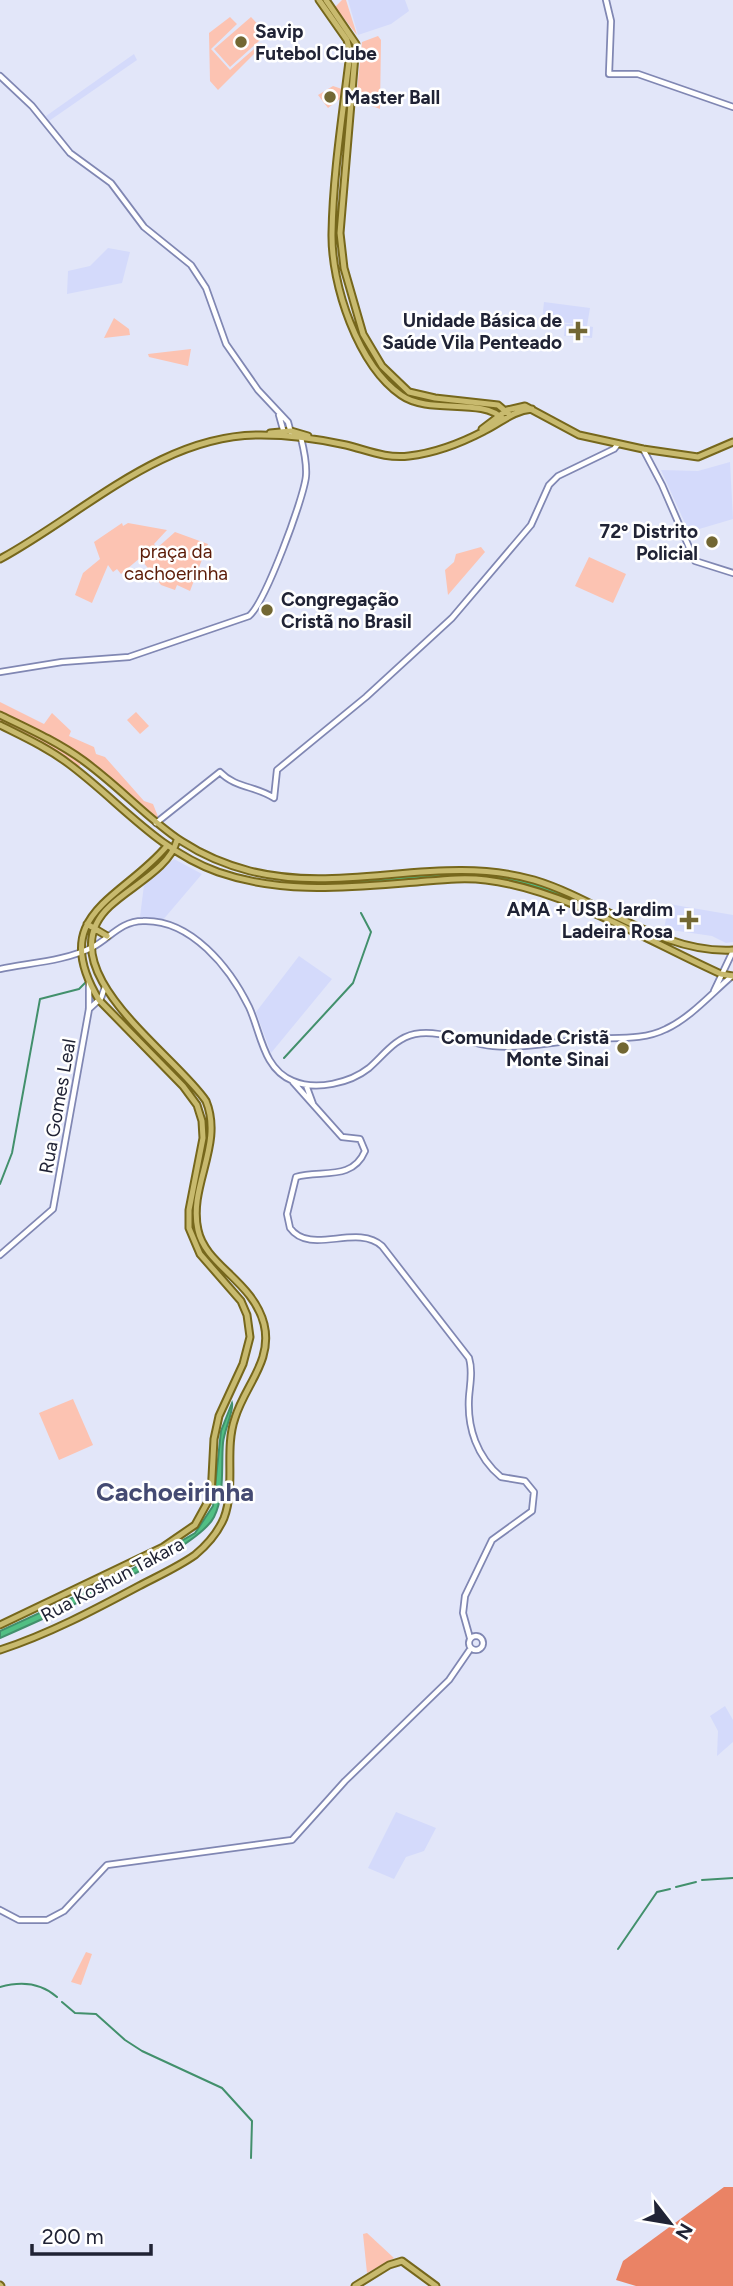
<svg xmlns="http://www.w3.org/2000/svg" width="733" height="2286" viewBox="0 0 733 2286" font-family="Figtree,sans-serif">
  <style>
    .built { fill: #d4dafb }
    .green { fill: #fcc3b2 }
    .forest { fill: #ea8365 }
    .water { fill: #51bf84; stroke: #42906c; stroke-width: 2 }
    .lines { fill: none; stroke-linecap: round; stroke-linejoin: round }
    .stream { stroke: #42906c; stroke-width: 2 }
    .river { stroke: #51bf84; stroke-width: 7 }
    .minor-casing { stroke: #8087b3; stroke-width: 8 }
    .major-casing { stroke: #76671c; stroke-width: 9 }
    .minor { stroke: #fff; stroke-width: 4.5 }
    .major { stroke: #c8ba6e; stroke-width: 5 }
    .poi-dot { fill: #726733; stroke: #fff; stroke-width: 2.5 }
    .labels { text-anchor: middle; stroke-width: 5; stroke-linejoin: round; paint-order: stroke }
    .poi-label { font-size: 19px; font-weight: bold; fill: #202335; stroke: #fff; text-anchor: end }
    .park-label { font-size: 19px; fill: #5c1c08; stroke: #fff }
    .street-label { font-size: 19px; fill: #202335; stroke: #fff }
    .district-label { font-size: 26px; font-weight: bold; fill: #444a72; stroke: #fff }
  </style>
  <rect width="100%" height="100%" fill="#e2e6f9"/>
  <path class="built" d="M 348,0 L 405,0 L 409,11 L 391,24 L 358,35 Z
    M 134,54 L 137,60 L 49,121 L 46,116 Z
    M 108,248 L 130,252 L 122,283 L 67,294 L 68,271 L 90,266 Z
    M 544,302 L 590,308 L 587,326 L 593,327 L 592,338 L 564,336 L 565,324 L 577,324 L 542,320 Z
    M 730,462 L 733,519 L 689,532 L 661,470 L 698,471 Z
    M 174,859 L 202,874 L 162,921 L 140,917 L 144,885 Z
    M 669,904 L 733,915 L 733,942 L 726,943 L 712,936 L 664,929 Z
    M 299,956 L 332,979 L 271,1053 L 256,1012 Z
    M 725,1706 L 733,1720 L 733,1742 L 717,1756 L 718,1731 L 710,1716 Z
    M 396,1812 L 436,1828 L 424,1851 L 406,1857 L 394,1879 L 368,1868 Z"/>
  <path class="green" d="M 342,0 L 346,0 L 357,35 L 335,7 Z
    M 230,17 L 237,24 L 211,49 L 230,70 L 261,43 L 263,45 L 218,90 L 210,81 L 209,33 Z
    M 251,17 L 267,34 L 230,67 L 214,49 Z
    M 378,36 L 381,40 L 380,109 L 356,100 L 362,42 Z
    M 333,86 L 342,89 L 341,98 L 328,108 L 318,95 Z
    M 114,318 L 129,329 L 130,335 L 104,338 Z
    M 191,349 L 188,366 L 149,357 L 148,354 Z
    M 122,523 L 123,526 L 128,523 L 167,530 L 154,544 L 157,548 L 175,532 L 208,544 L 190,591 L 177,585 L 175,590 L 161,585 L 140,558 L 121,574 L 117,569 L 113,572 L 108,565 L 92,603 L 75,595 L 83,573 L 100,559 L 94,542 Z
    M 481,547 L 485,552 L 448,595 L 445,570 L 454,562 L 456,554 Z
    M 589,557 L 626,574 L 613,603 L 575,586 Z
    M 0,702 L 44,724 L 52,713 L 71,731 L 69,736 L 94,747 L 96,754 L 105,757 L 144,801 L 153,804 L 159,819 L 156,822 L 84,757 L 59,740 L 0,711 Z
    M 136,712 L 149,726 L 140,734 L 127,720 Z
    M 0,719 C 25,730 64,742 81,765 L 78,767 L 37,741 L 0,727 Z
    M 73,1399 L 93,1445 L 59,1460 L 39,1413 Z
    M 86,1952 L 92,1954 L 81,1985 L 71,1982 Z
    M 367,2233 L 394,2258 L 367,2273 L 363,2234 Z"/>
  <path class="forest" d="M 724,2187 L 733,2187 L 733,2286 L 636,2286 L 616,2280 L 623,2261 Z"/>
  <path class="water" d="M 232,1403 C 234,1410 224,1431 223,1443 C 221,1466 225,1495 214,1517 C 197,1551 41,1620 0,1638 L 0,1631 L 120,1576 L 195,1533 L 213,1506 L 221,1431 Z"/>
  <g class="lines">
    <path class="stream" d="M 284,1058 L 353,983 L 371,932 L 361,913
      M 0,1184 L 12,1153 L 40,999 L 79,989 L 87,981
      M 702,1880 L 733,1878
      M 676,1887 L 696,1882
      M 618,1949 L 657,1892 L 670,1889
      M 0,1987 C 21,1981 40,1982 57,1997
      M 62,2002 L 75,2013 L 96,2014 L 125,2040 L 142,2051 L 222,2088 L 252,2121 L 251,2158"/>
    <path class="river" d="M 316,884 C 418,885 475,857 576,903"/>
    <g class="minor-casing">
      <path id="minor" d="M 606,0 L 611,21 L 609,74 L 638,74 L 733,107
        M 0,76 L 32,106 L 70,153 L 111,183 L 144,227 L 191,265 L 206,288 L 226,344 L 258,390 L 288,422 L 291,433
        M 279,415 L 284,433
        M 643,449 L 662,485 L 695,561 L 733,573
        M 0,672 L 62,662 L 129,657 L 249,616 C 265,603 304,498 306,476 C 307,463 304,450 301,438
        M 156,823 L 220,772 C 235,788 256,786 274,798 L 277,770 L 366,697 L 452,618 L 531,525 L 549,485 L 558,476 L 614,449 L 618,444
        M 0,969 C 29,963 66,961 93,947 C 110,938 121,921 143,921 C 191,919 230,968 249,1007 C 261,1033 263,1069 293,1081 C 316,1091 350,1083 369,1068 C 383,1056 395,1038 415,1034 C 441,1029 468,1044 493,1046 C 525,1049 557,1041 588,1039 C 615,1037 642,1041 666,1029 C 690,1018 712,993 732,976
        M 714,991 L 733,951
        M 89,1009 L 101,998 L 105,987
        M 293,1082 L 342,1137 L 360,1139 L 365,1151 C 352,1182 319,1169 296,1177 L 287,1214 L 290,1228 C 310,1256 357,1223 382,1246 L 469,1358 C 473,1371 470,1384 469,1397 C 467,1428 477,1457 501,1477 L 525,1481 L 534,1492 L 532,1511 L 492,1540 L 465,1596 L 463,1613 L 470,1638
        M 306,1085 L 313,1104
        M 0,1255 L 53,1209 L 89,1009 L 89,982
        M469 1643a7 7 0 1 1 14 0a7 7 0 1 1-14 0Z
        M 0,1910 L 19,1920 L 47,1920 L 64,1911 L 107,1865 L 292,1840 L 345,1781 L 449,1680 L 471,1648"/>
    </g>
    <g class="major-casing">
      <path id="major" d="M 319,0 L 347,40 L 350,53 C 343,112 333,174 332,233 C 331,285 358,365 401,395 C 429,415 482,397 503,419
        M 326,0 L 356,44 L 340,233 L 344,268 L 363,334 L 382,366 L 409,392 L 435,398 L 498,405 L 510,415
        M 482,429 L 507,410 L 525,406 L 579,435 L 643,449 L 698,457 L 733,442
        M 270,433 L 291,431 L 308,436
        M 0,559 C 83,514 162,434 261,435 C 289,435 319,439 346,445 C 367,450 386,459 409,456 C 435,453 461,443 484,431 C 501,423 512,411 532,409
        M 0,715 C 29,729 58,742 84,761 C 145,806 169,850 250,871 C 344,895 440,853 534,880 C 601,900 661,954 733,950
        M 0,725 C 24,737 48,748 69,764 C 120,802 157,850 218,872 C 284,895 349,887 417,882 C 440,880 463,877 486,880 C 563,889 650,942 721,974 L 733,976
        M 87,924 L 107,936
        M 0,1625 L 163,1547 L 195,1525 L 211,1496 L 214,1439 L 219,1416 L 243,1364 L 250,1337 L 247,1315 L 241,1301 L 200,1254 L 189,1228 L 189,1210 L 203,1138 L 202,1121 L 197,1105 L 183,1086 L 99,1000 C 47,914 122,899 166,847
        M 0,1650 C 49,1634 94,1610 139,1586 C 158,1576 178,1567 195,1555 C 207,1545 218,1532 224,1518 C 236,1486 224,1450 235,1418 C 245,1385 273,1361 264,1324 C 253,1281 205,1265 198,1230 C 188,1186 224,1145 206,1101 C 176,1055 43,968 110,906 C 131,886 170,868 177,840
        M 0,2285 L 1,2286
        M 355,2286 L 389,2265 L 402,2261 L 436,2286"/>
    </g>
    <use href="#minor" class="minor"/>
    <use href="#major" class="major"/>
  </g>
  <g class="poi-dot">
    <circle cx="241" cy="42" r="7"/>
    <circle cx="330" cy="97" r="7"/>
    <path d="M574.5 320.5h7v7h7v7h-7v7h-7v-7h-7v-7h7z"/>
    <circle cx="712" cy="542" r="7"/>
    <circle cx="267" cy="610" r="7"/>
    <path d="M685.5 909.5h7v7h7v7h-7v7h-7v-7h-7v-7h7z"/>
    <circle cx="623" cy="1048" r="7"/>
  </g>
  <g class="labels">
    <g class="poi-label">
      <text x="255" y="38" text-anchor="start">Savip<tspan x="255" dy="22">Futebol Clube</tspan></text>
      <text x="344" y="104" text-anchor="start">Master Ball</text>
      <text x="562" y="327">Unidade Básica de<tspan x="562" dy="22">Saúde Vila Penteado</tspan></text>
      <text x="698" y="538">72º Distrito<tspan x="698" dy="22">Policial</tspan></text>
      <text x="281" y="606" text-anchor="start">Congregação<tspan x="281" dy="22">Cristã no Brasil</tspan></text>
      <text x="673" y="916">AMA + USB Jardim<tspan x="673" dy="22">Ladeira Rosa</tspan></text>
      <text x="609" y="1044">Comunidade Cristã<tspan x="609" dy="22">Monte Sinai</tspan></text>
    </g>
    <g class="park-label">
      <text x="176" y="558">praça da<tspan x="176" dy="22">cachoerinha</tspan></text>
    </g>
    <g class="street-label">
      <text transform="translate(57 1106) rotate(-80)" y="7">Rua Gomes Leal</text>
      <text transform="translate(112 1579) rotate(-28)" y="7">Rua Koshun Takara</text>
    </g>
    <g class="district-label">
      <text x="175" y="1501">Cachoeirinha</text>
    </g>
  </g>
  <g transform="translate(670 2223) rotate(121)" stroke="#ffffff" stroke-width="5" paint-order="stroke">
  <path d="M0-5L12 26L0 18L-12 26Z" fill="#202335"/>
  <text y="-10" font-size="19" font-weight="bold" text-anchor="middle" fill="#202335">N</text>
  </g>
  <path d="M32 2244v10h119v-10" fill="none" stroke="#202335" stroke-width="3.5"/>
  <text x="42" y="2244" font-size="21" fill="#202335" stroke="#ffffff" stroke-width="5" paint-order="stroke">200 m</text>
</svg>
